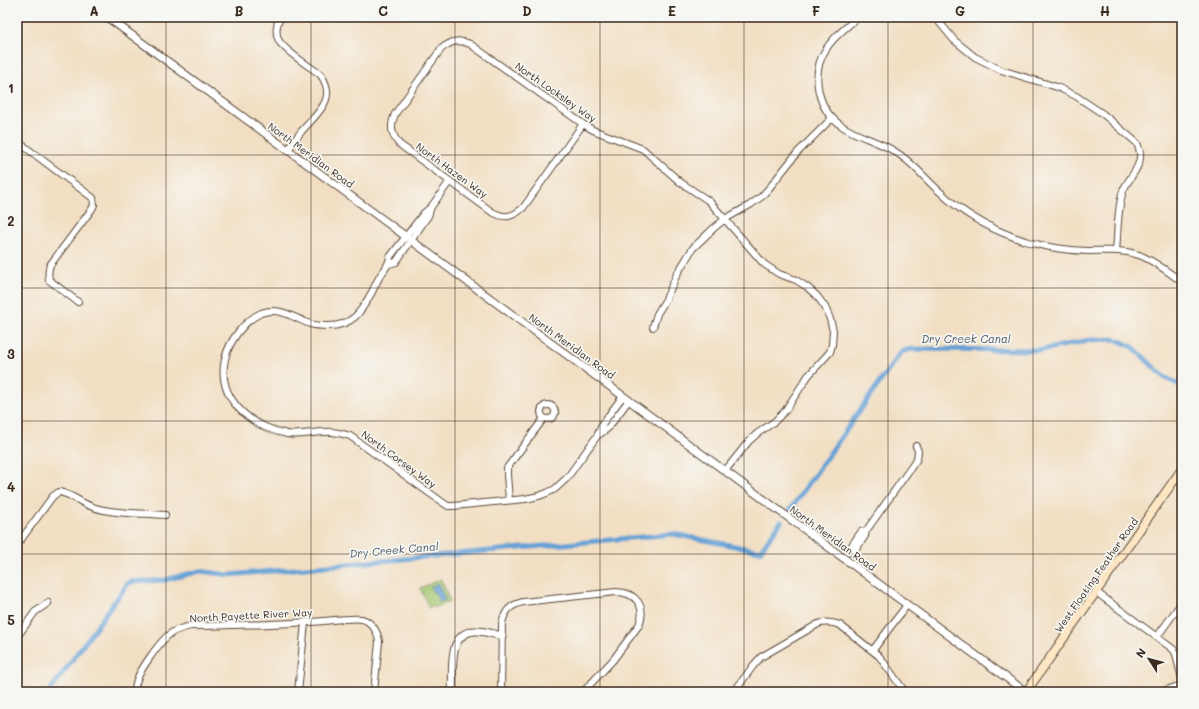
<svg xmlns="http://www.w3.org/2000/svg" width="1199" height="709" viewBox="0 0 1199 709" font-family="Mali,sans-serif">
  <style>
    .green { fill: #a1c46d; stroke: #6e7746 }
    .water { fill: #65a0d5; stroke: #50657a }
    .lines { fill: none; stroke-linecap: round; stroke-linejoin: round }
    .canal { stroke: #65a0d5; stroke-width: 5 }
    .minor-casing { stroke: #564537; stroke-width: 8 }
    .tertiary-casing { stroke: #564537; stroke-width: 9 }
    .secondary-casing { stroke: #564537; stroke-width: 10 }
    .minor { stroke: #fff; stroke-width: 6 }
    .tertiary { stroke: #fff; stroke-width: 7 }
    .secondary { stroke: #fce6c4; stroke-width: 8 }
    .grid { fill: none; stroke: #3b2a1e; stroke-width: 1; stroke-opacity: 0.55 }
    .labels { text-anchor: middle; stroke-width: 3.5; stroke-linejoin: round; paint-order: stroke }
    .street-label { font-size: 10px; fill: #3b2a1e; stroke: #f6f6f2 }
    .water-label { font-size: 11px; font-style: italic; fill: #4c5967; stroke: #f6f6f2 }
    .neatline { fill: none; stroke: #3b2a1e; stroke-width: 1.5 }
    .grid-label { font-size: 13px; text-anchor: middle; font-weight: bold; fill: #3b2a1e }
  </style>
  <rect width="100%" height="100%" fill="#f6f6f2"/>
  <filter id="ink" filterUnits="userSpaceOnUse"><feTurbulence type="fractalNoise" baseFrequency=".025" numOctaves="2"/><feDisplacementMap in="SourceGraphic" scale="8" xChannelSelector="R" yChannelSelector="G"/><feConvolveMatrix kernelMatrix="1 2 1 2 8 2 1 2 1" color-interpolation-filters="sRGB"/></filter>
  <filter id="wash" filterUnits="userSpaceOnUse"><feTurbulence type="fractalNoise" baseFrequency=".012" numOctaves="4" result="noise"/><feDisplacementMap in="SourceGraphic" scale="16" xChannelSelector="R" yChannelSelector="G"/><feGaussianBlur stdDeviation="0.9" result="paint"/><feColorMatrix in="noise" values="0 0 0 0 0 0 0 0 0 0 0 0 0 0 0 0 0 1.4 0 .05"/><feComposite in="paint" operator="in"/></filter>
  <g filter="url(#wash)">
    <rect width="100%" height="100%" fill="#f2dfc3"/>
    <path class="green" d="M 441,579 L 450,601 L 434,608 L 433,606 L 429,608 L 420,588 Z"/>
    <path class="water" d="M 438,584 L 445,600 L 439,602 L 435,592 L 433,592 L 431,587 Z"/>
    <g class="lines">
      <path class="canal" d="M 790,510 L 901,352 L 911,349 L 1042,350 L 1090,340 L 1115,339 L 1133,347 L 1164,377 L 1182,386
        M 49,692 L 129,582 L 165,580 L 200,571 L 229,575 L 673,534 L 760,551 L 781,522"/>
    </g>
  </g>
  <g filter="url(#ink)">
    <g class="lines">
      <g class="minor-casing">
        <path id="minor" d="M 281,17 C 276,23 275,34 279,41 C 285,51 310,67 320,74 C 339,99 316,114 301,132 C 296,138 292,144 288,150
          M 858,17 C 847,27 834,36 826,49 C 810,74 817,110 842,126 C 858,137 878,141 894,151 C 912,161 924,178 939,191 C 960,211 986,227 1014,237 C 1037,246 1063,250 1088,251 C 1105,251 1122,249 1139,255 C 1155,261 1168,272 1182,282
          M 935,17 L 954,40 L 975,57 L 1001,70 L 1057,87 L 1076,96 L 1103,114 L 1137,143 C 1139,148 1141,152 1140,158 C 1139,170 1127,180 1123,191 C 1117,210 1118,231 1116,251
          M 583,124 L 523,208 C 512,217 506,219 492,212 L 399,144 C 391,134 390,126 395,114 L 441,49 C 451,41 458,39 470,44 L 583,124 L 593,130 L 643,149 L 680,182 L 709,201 L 764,264 L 779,274 L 796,280 L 807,287 L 817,296 L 825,307 L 830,319 L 833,331 L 832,345 L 830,352 L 808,376 L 785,411 L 774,422 L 758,433 L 749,441 L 725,471
          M 17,141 L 93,198 L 94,205 L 92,209 L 50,265 C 48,270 48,274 49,280 L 78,302
          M 431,207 L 450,181
          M 389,264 L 396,262 L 428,216 L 431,207 L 424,213 L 390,257 C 389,265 385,269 380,276 C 377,281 375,286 372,292 C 361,312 353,326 328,326 C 321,326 316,326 310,324 C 294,318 279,306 261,313 C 244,321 229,341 225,359 C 216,400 252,427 287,434 C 300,436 313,432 326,432 C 334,431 342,434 350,436 L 442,502 L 448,506 L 453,506 L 525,499 L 539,496 L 547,493 L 555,489 L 567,478 L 597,436
          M 653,327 L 657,314 L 666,299 L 677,274 L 693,248 L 714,228 L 725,219 L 750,205 L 761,197 L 770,187 L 797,153 L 832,118
          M 623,396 L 603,423 L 597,436 L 608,428 L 629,400
          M541 412a7 7 0 1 1 14 0a7 7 0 1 1-14 0Z
          M 509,500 L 507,475 L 507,468 L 544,418
          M 866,531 L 861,532 L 850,548 L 851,552 L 854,552 L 865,536 L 866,531 L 917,459 L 918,451 L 916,446
          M 17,545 L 53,496 L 59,492 C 72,494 80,503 93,507 C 111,514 144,513 165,515
          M 1096,592 L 1173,649 L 1176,654 L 1182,679
          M 17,637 L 35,612 L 48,603
          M 1157,637 L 1182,602
          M 873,650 L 907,605
          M 135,692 C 135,689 135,685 136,683 C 138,672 161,640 170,634 C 176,629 184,628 191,626 C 230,625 269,625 307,622 C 320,622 352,617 362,619 C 372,622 378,632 379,642 L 374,692
          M 298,692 L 305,623
          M 501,692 L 502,623 C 505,611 510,605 523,602 L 616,592 C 635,592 647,606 639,625 L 613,660 L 583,692
          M 734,692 L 753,666 L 761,657 L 818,624 C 826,621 832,622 840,625 L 879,656 L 905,692
          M 1160,692 L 1182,685"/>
      </g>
      <g class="tertiary-casing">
        <path id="tertiary" d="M 107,17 L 1026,692
          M 452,692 C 454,672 446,634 474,631 C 483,630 493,634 502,636"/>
      </g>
      <g class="secondary-casing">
        <path id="secondary" d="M 17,20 L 20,17
          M 1026,692 L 1182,469"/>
      </g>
      <use href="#minor" class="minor"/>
      <use href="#tertiary" class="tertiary"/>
      <use href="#secondary" class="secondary"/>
    </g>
  </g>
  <path class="grid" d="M 166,17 L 166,692M 311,17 L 311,692M 455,17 L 455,692M 600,17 L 600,692M 744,17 L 744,692M 888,17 L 888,692M 1033,17 L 1033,692M 17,155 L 1182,155M 17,288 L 1182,288M 17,421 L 1182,421M 17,554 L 1182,554"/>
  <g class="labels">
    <g class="street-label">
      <text transform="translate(556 92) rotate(35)" y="4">North Locksley Way</text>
      <text transform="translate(311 155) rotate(36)" y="4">North Meridian Road</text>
      <text transform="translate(452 170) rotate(36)" y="4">North Hazen Way</text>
      <text transform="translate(572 346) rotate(36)" y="4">North Meridian Road</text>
      <text transform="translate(399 459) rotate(36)" y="4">North Corsey Way</text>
      <text transform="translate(833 538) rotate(36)" y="4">North Meridian Road</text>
      <text transform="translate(1096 575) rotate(-55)" y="4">West Floating Feather Road</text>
      <text transform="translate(251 615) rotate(-3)" y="4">North Payette River Way</text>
    </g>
    <g class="water-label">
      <text x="966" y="343">Dry Creek Canal</text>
      <text transform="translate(394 550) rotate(-5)" y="4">Dry Creek Canal</text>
    </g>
  </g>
  <rect width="1199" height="709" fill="none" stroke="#f6f6f2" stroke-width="44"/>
  <g transform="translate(1149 659) rotate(306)" stroke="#f6f6f2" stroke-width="3" paint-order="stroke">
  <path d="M0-3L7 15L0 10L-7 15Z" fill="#3b2a1e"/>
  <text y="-6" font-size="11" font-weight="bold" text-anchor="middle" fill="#3b2a1e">N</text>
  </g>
  <rect x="22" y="22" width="1155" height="665" class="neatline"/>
  <g class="grid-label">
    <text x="94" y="16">A</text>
    <text x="239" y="16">B</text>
    <text x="383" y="16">C</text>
    <text x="527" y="16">D</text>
    <text x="672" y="16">E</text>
    <text x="816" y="16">F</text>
    <text x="960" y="16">G</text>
    <text x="1105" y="16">H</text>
    <text x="11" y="93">1</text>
    <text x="11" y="226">2</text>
    <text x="11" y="359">3</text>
    <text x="11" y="492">4</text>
    <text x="11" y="625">5</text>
  </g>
</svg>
